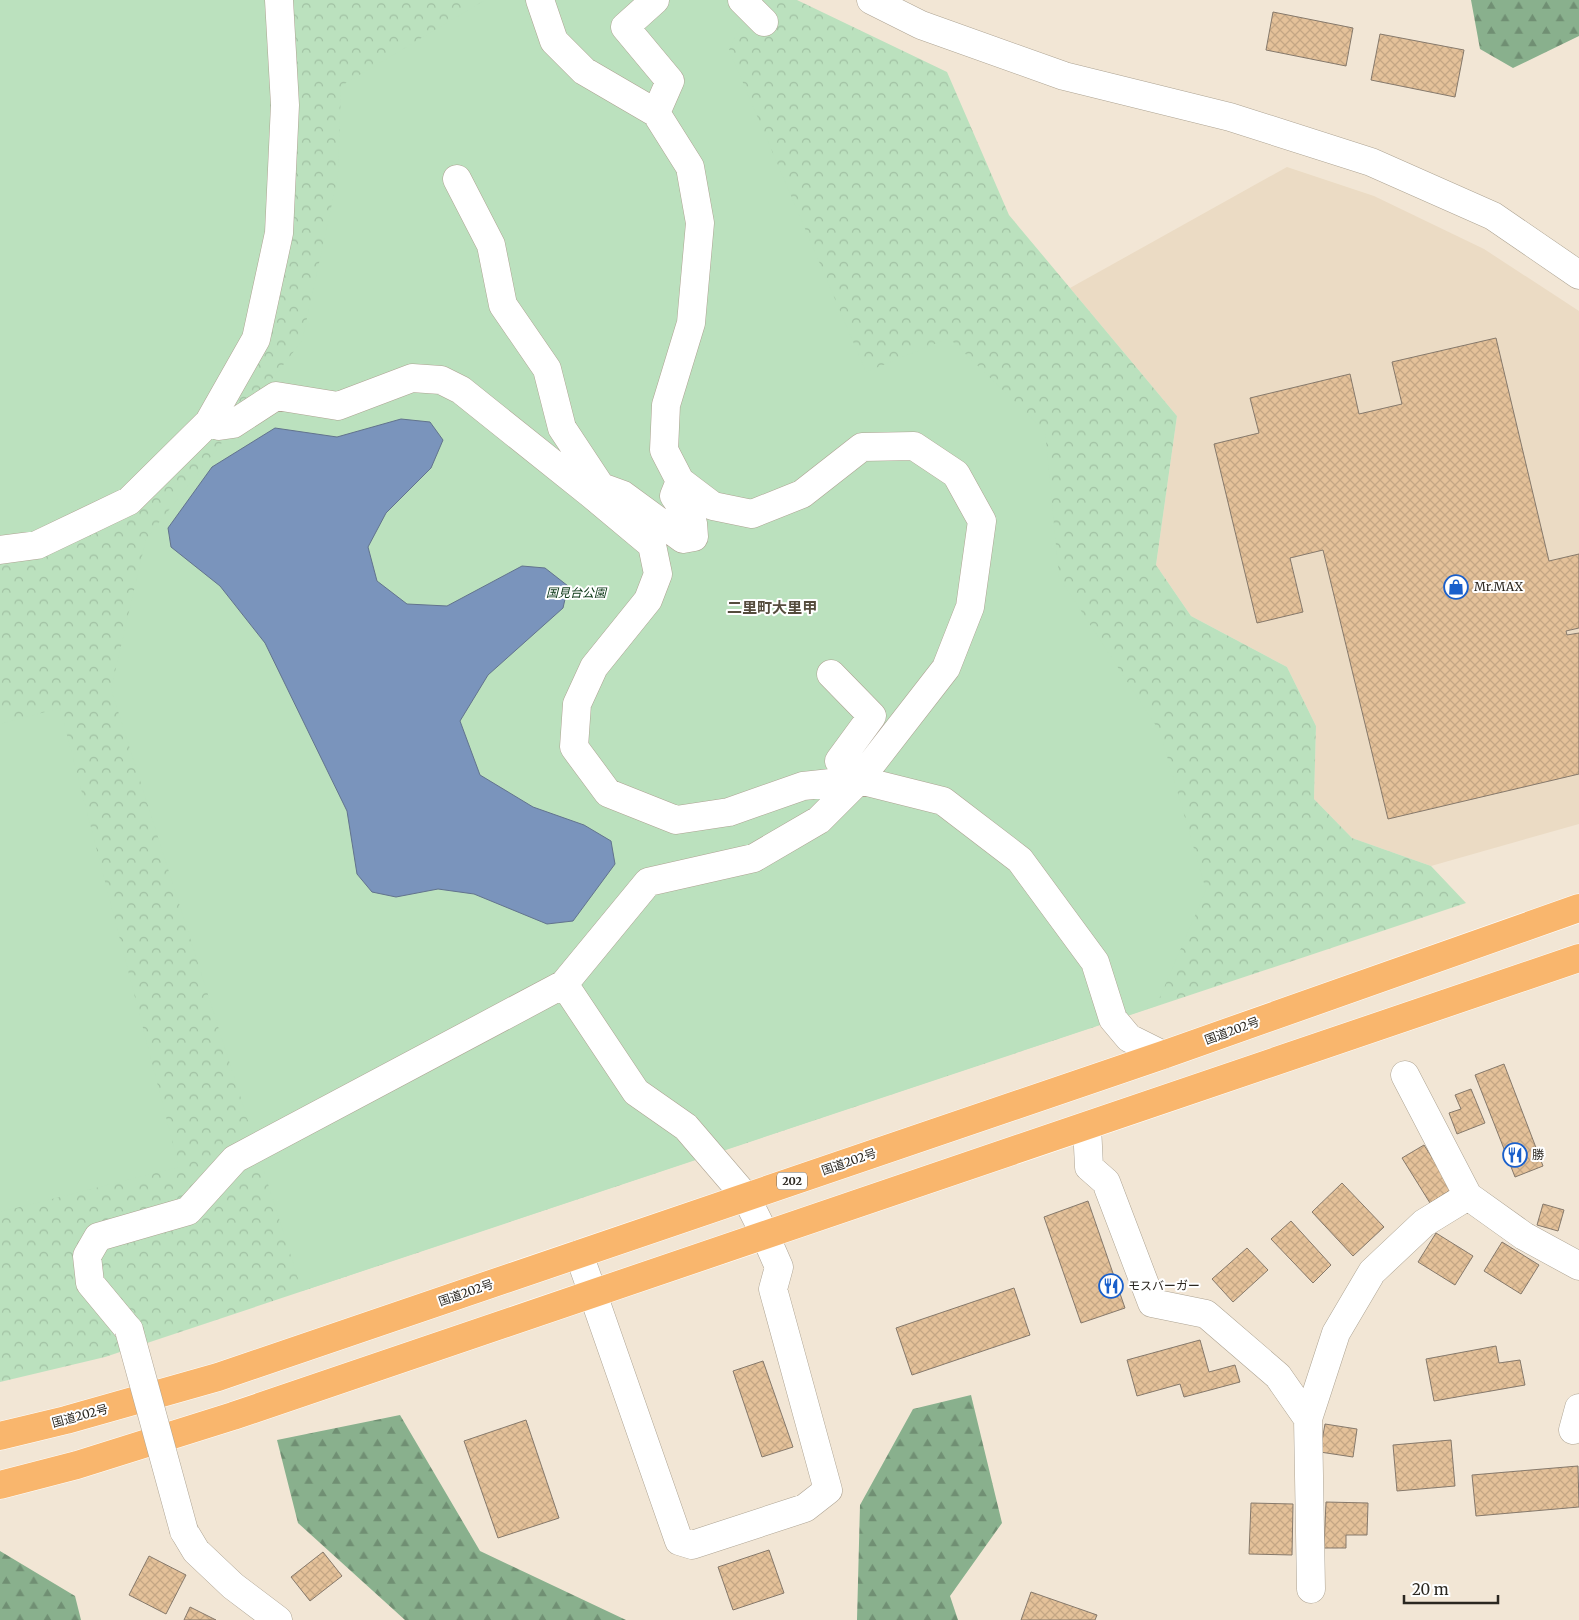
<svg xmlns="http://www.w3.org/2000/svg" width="1579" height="1620" viewBox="0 0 1579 1620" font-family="Merriweather,'Noto Sans JP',serif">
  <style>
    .built { fill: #ebdbc4 }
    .forest { fill: url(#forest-firs) }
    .park { fill: url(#park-crowns) }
    .garden { fill: #bbe1be }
    .water { fill: #7a94bc; stroke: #62738d }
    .building { fill: url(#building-cross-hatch); stroke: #86796b }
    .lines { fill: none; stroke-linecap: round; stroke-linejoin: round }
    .minor-casing { stroke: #ada392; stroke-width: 29 }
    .highway-casing { stroke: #fff; stroke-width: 29 }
    .minor { stroke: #fff; stroke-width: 28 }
    .highway { stroke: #f9b66d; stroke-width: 28 }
    .minor-bridge-casing { stroke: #ada392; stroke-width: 29; stroke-linecap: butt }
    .minor-bridge { stroke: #fff; stroke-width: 28 }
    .labels { text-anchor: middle; stroke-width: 4; stroke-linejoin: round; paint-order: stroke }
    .shield { fill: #fff; stroke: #6b6863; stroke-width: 1 }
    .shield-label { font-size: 11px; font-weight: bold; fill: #2b2720 }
    .poi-label { font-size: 12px; fill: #2b2720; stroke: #fff; text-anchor: start }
    .park-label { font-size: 12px; font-style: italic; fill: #063411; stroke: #fff }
    .street-label { font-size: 12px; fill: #2b2720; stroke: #fff }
    .quarter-label { font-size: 15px; font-weight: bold; fill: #554c3d; stroke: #fff }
  </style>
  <defs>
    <pattern id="forest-firs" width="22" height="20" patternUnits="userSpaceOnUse" patternTransform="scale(1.25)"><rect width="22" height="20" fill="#89b08d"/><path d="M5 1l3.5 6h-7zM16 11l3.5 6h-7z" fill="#708f73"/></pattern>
    <pattern id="park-crowns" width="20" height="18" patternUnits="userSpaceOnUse" patternTransform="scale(1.25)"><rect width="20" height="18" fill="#bbe1be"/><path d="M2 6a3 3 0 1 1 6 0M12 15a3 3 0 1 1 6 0" fill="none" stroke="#a1c1a3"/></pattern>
    <pattern id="building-cross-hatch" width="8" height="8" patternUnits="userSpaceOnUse" patternTransform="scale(1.25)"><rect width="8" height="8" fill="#e4c199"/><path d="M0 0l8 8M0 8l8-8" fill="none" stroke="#c4a684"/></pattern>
  </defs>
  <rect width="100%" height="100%" fill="#f2e6d5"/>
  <path class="built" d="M 1287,167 L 1374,196 L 1484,249 L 1579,311 L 1579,824 L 1431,866 L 1352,838 L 1314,799 L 1316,726 L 1287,667 L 1191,616 L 1156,565 L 1177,416 L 1070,288 Z"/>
  <path class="forest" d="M 1471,0 L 1579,0 L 1579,36 L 1513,68 L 1480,49 Z
    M 971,1395 L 1002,1523 L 950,1596 L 958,1620 L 857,1620 L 860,1505 L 913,1409 Z
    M 400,1415 L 480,1551 L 626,1620 L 405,1620 L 298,1523 L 277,1440 Z
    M 0,1551 L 75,1596 L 81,1620 L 0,1620 Z"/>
  <path class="park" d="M 0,0 L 797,0 L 947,72 L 1009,215 L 1177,416 L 1156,565 L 1191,616 L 1287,667 L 1316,726 L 1314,799 L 1352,838 L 1431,866 L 1466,903 L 105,1357 L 0,1382 Z"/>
  <path class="garden" d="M 0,0 L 270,0 L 270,234 L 250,335 L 199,426 L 122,495 L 28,537 L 0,540 Z
    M 485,0 L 752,0 L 729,50 L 866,372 L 949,338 L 1045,431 L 1059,577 L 1160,732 L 1206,890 L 1156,1006 L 302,1291 L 111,689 L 146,539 L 302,341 L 338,176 L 341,86 Z
    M 60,708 L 179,1167 L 0,1212 L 0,724 Z"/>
  <path class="water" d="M 401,419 L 430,422 L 443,440 L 431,468 L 386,513 L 368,547 L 377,581 L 407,604 L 447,606 L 522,566 L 545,568 L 568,586 L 563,608 L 488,675 L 460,721 L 480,775 L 533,807 L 584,825 L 611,841 L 615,864 L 573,921 L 547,924 L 474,894 L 438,889 L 396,897 L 372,892 L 357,874 L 347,811 L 265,643 L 220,586 L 171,547 L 168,528 L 212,467 L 275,428 L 337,437 Z"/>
  <path class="building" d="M 1273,12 L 1353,28 L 1346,66 L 1266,50 Z
    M 1380,34 L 1464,50 L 1455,97 L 1371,80 Z
    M 1496,338 L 1549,561 L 1579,554 L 1579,628 L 1566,631 L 1567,635 L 1579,633 L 1579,774 L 1388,819 L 1323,550 L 1290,558 L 1303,612 L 1257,623 L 1214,444 L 1259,433 L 1250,398 L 1350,374 L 1359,414 L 1402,404 L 1392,362 Z
    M 1504,1064 L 1543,1166 L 1515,1177 L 1475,1075 Z
    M 1471,1089 L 1485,1123 L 1457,1134 L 1449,1113 L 1461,1109 L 1455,1095 Z
    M 1424,1145 L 1452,1189 L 1430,1203 L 1402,1158 Z
    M 1342,1183 L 1384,1227 L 1353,1256 L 1312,1212 Z
    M 1088,1201 L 1125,1308 L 1081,1323 L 1044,1217 Z
    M 1543,1204 L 1564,1210 L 1558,1231 L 1537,1225 Z
    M 1291,1221 L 1331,1265 L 1313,1283 L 1271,1239 Z
    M 1436,1233 L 1473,1256 L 1455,1285 L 1418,1262 Z
    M 1502,1242 L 1539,1265 L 1521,1294 L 1484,1271 Z
    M 1247,1248 L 1268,1270 L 1233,1302 L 1212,1279 Z
    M 1014,1288 L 1030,1335 L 912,1375 L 896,1328 Z
    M 1200,1340 L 1209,1372 L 1235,1365 L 1240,1382 L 1184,1397 L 1180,1384 L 1137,1396 L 1127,1360 Z
    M 1496,1346 L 1499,1363 L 1520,1360 L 1525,1385 L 1434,1401 L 1426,1359 Z
    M 763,1361 L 793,1447 L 762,1457 L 733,1371 Z
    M 526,1420 L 559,1518 L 498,1538 L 464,1441 Z
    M 1325,1424 L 1357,1429 L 1353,1457 L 1320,1452 Z
    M 1451,1440 L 1455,1486 L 1397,1491 L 1393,1445 Z
    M 1578,1466 L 1579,1507 L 1476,1516 L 1472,1475 Z
    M 1326,1502 L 1368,1503 L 1367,1535 L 1346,1535 L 1346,1548 L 1324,1548 Z
    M 1251,1503 L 1293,1504 L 1292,1555 L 1249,1554 Z
    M 769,1550 L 784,1593 L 733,1610 L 718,1567 Z
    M 323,1552 L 342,1576 L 310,1601 L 291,1577 Z
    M 149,1556 L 186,1575 L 166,1614 L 129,1595 Z
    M 1031,1592 L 1097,1615 L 1095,1620 L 1021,1620 Z
    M 190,1607 L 216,1620 L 184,1620 Z"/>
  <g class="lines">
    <g class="minor-casing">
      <path id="minor" d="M 655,0 L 625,27 L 670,81 L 656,113
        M 742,0 L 764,22
        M 871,0 L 921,25 L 1064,76 L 1230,117 L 1371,162 L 1493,216 L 1579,275
        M 457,179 L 491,245 L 503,305 L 547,369 L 562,428 L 601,487
        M 209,422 L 219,426 L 233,424 L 276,396 L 338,406 L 412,378 L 441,380 L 461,390 L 591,494 L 652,545 L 658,574 L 648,600 L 594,667 L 577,704 L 574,747 L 608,793 L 676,820 L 729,812 L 803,786 L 859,780 L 943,801 L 1020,860 L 1095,962 L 1113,1019 L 1129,1038 L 1163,1055
        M 591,494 L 601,487 L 623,495 L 683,539 L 694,537 L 693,523 L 674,496 L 680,481
        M 0,550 L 37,545 L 129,501 L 209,422 L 256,339 L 279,233 L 285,105 L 279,0
        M 831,674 L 872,716 L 839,761 L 859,780
        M 564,984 L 636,1092 L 686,1127 L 746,1197 L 765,1235 L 779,1267 L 773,1289 L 828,1490 L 805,1508 L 692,1545 L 679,1541 L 579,1254
        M 1405,1075 L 1468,1196 L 1524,1236 L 1579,1266
        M 1087,1126 L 1089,1167 L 1106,1182 L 1152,1303 L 1206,1314 L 1278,1376 L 1308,1419
        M 129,1330 L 90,1283 L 87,1256 L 98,1237 L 188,1211 L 235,1159 L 564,984 L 648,882 L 754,858 L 819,820 L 859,780 L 946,668 L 970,607 L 982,521 L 956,474 L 914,446 L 862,447 L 802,494 L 752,514 L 713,506 L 680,481 L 664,450 L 666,405 L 691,323 L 700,223 L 690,167 L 656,113 L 584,71 L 554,41 L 540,0
        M 1573,1430 L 1579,1408
        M 184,1531 L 196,1551 L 233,1586 L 278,1620
        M 1311,1589 L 1308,1419 L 1336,1333 L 1372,1272 L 1424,1223 L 1468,1196"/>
    </g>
    <g class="highway-casing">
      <path id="highway" d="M 0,1436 L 66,1420 L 218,1377 L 1163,1055 L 1579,908
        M 0,1485 L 77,1465 L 233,1416 L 1579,958"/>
    </g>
    <use href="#minor" class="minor"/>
    <use href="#highway" class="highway"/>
    <g class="minor-bridge-casing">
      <path id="minor-bridge" d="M 129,1330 L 184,1531"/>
    </g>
    <use href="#minor-bridge" class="minor-bridge"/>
  </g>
  <defs>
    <g id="shop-ring" transform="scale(1.25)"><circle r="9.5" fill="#fff" stroke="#195fcb" stroke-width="1.5"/><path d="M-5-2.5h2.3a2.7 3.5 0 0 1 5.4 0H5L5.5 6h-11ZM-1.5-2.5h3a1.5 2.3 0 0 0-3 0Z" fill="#195fcb"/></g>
    <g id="restaurant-ring" transform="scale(1.25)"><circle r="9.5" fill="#fff" stroke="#195fcb" stroke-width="1.5"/><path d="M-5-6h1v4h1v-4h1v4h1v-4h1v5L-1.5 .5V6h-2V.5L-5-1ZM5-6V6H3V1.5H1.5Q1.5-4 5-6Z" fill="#195fcb"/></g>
  </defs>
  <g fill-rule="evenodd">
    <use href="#shop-ring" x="1456" y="587"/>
    <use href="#restaurant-ring" x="1515" y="1155"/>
    <use href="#restaurant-ring" x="1111" y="1286"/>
  </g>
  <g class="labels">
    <rect class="shield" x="777" y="1172.5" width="30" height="17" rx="4"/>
    <g class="shield-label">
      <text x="792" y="1185">202</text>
    </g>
    <g class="poi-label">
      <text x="1474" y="591">Mr.MAX</text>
      <text x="1532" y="1159">勝</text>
      <text x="1128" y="1290">モスバーガー</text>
    </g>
    <g class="park-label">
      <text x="576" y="597">国見台公園</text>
    </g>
    <g class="street-label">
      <text transform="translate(1232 1031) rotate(-20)" y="4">国道202号</text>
      <text transform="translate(849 1162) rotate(-19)" y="4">国道202号</text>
      <text transform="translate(466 1293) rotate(-19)" y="4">国道202号</text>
      <text transform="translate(80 1416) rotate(-15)" y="4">国道202号</text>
    </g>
    <g class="quarter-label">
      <text x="772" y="613">二里町大里甲</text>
    </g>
  </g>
  <path d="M1404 1595v8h94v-8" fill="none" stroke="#2b2720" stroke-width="2.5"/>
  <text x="1412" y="1595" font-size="15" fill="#2b2720" stroke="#ffffff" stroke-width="4" paint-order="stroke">20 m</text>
</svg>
